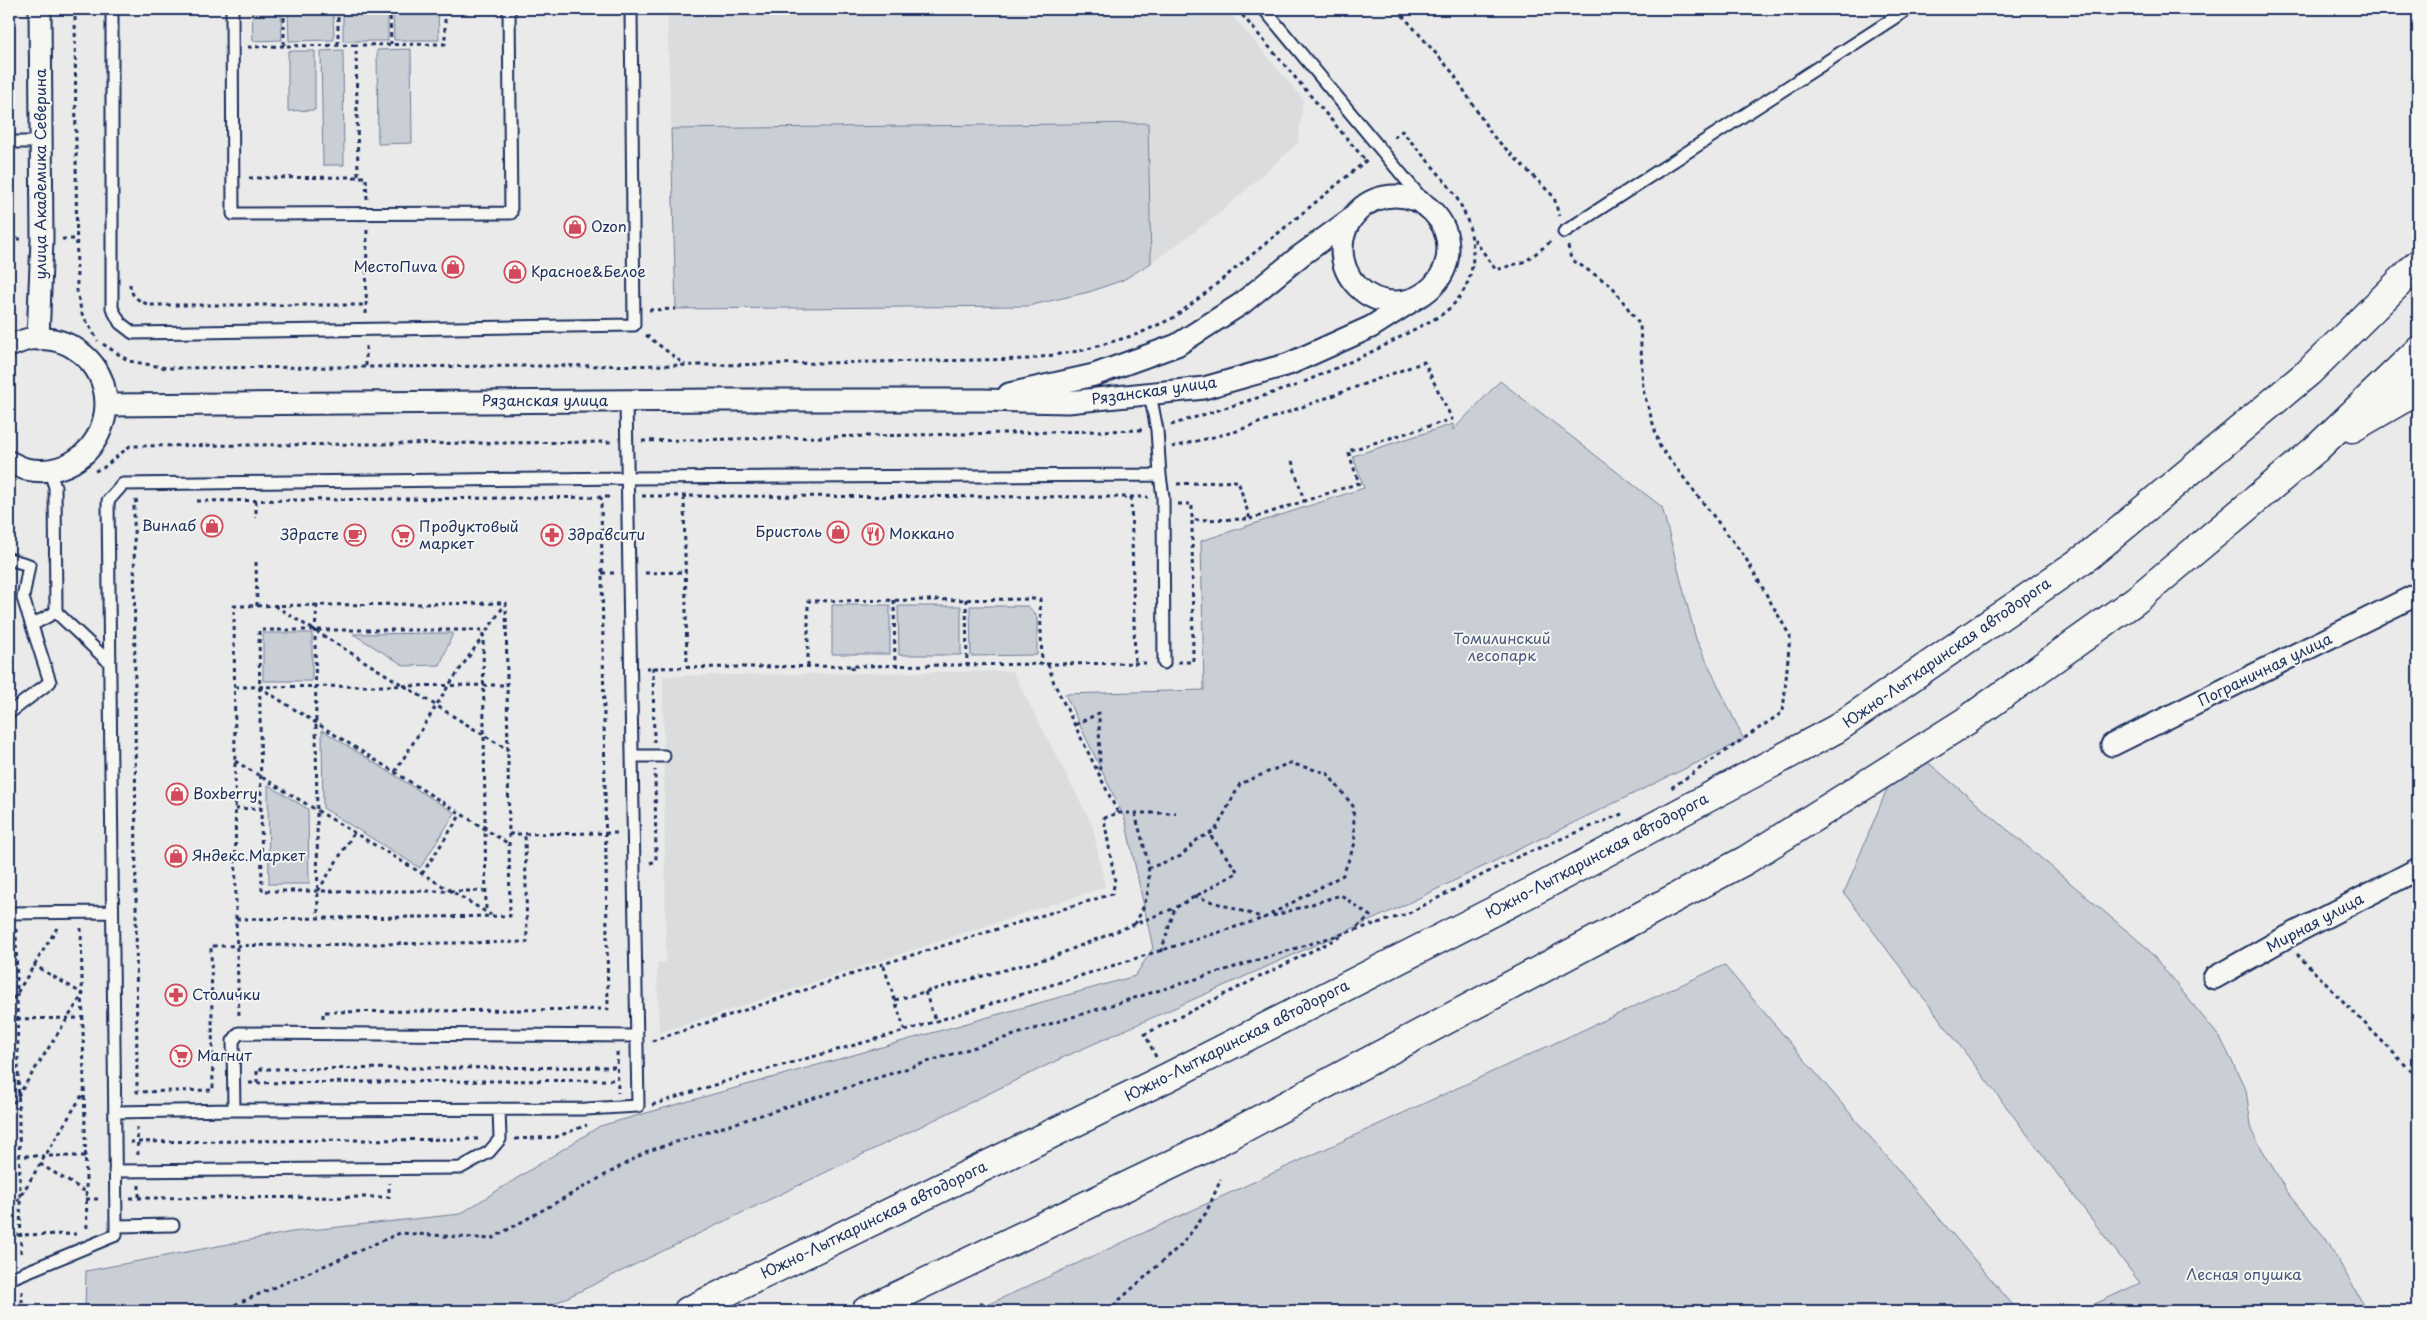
<svg xmlns="http://www.w3.org/2000/svg" width="2427" height="1320" viewBox="0 0 2427 1320" font-family="'Playpen Sans',sans-serif">
  <style>
    .built { fill: #dadcde }
    .green { fill: #caced5; stroke: #727e9a }
    .lines { fill: none; stroke-linecap: round; stroke-linejoin: round }
    .service-casing { stroke: #1b2f5e; stroke-width: 15 }
    .minor-casing { stroke: #1b2f5e; stroke-width: 25 }
    .secondary-casing { stroke: #1b2f5e; stroke-width: 31 }
    .path { stroke: #1b2f5e; stroke-width: 3; stroke-dasharray: 4 4; stroke-linecap: butt }
    .service { stroke: #f6f6f2; stroke-width: 11 }
    .minor { stroke: #f6f6f2; stroke-width: 21 }
    .secondary { stroke: #f6f6f2; stroke-width: 28 }
    .labels { text-anchor: middle; stroke-width: 4; stroke-linejoin: round; paint-order: stroke }
    .street-label { font-size: 15px; fill: #1b2f5e; stroke: #f6f6f2 }
    .poi-label { font-size: 15px; fill: #1b2f5e; stroke: #f6f6f2; text-anchor: start }
    .park-label { font-size: 15px; fill: #47577c; stroke: #f6f6f2 }
  </style>
  <rect width="100%" height="100%" fill="#e9eae9"/>
  <filter id="ink" filterUnits="userSpaceOnUse"><feTurbulence type="fractalNoise" baseFrequency=".02" numOctaves="2"/><feDisplacementMap in="SourceGraphic" scale="10" xChannelSelector="R" yChannelSelector="G"/><feConvolveMatrix kernelMatrix="1 2 1 2 8 2 1 2 1" color-interpolation-filters="sRGB"/></filter>
  <g filter="url(#ink)">
    <path class="built" d="M 667,9 L 1227,9 L 1303,99 L 1298,143 L 1219,214 L 1151,263 L 1147,123 L 671,129 Z
      M 1012,671 L 1092,824 L 1105,887 L 659,1033 L 657,963 L 666,962 L 663,676 Z"/>
    <path class="green" d="M 252,9 L 281,9 L 282,40 L 253,41 Z
      M 288,9 L 333,9 L 334,40 L 289,41 Z
      M 343,9 L 388,9 L 388,41 L 343,41 Z
      M 393,9 L 438,9 L 439,40 L 394,40 Z
      M 411,49 L 412,143 L 378,144 L 377,50 Z
      M 343,50 L 344,165 L 323,165 L 321,51 Z
      M 288,51 L 315,51 L 315,110 L 288,111 Z
      M 1148,123 L 1151,263 L 1123,280 L 1089,292 L 1028,306 L 676,309 L 671,129 Z
      M 1500,381 L 1662,507 L 1696,639 L 1744,740 L 1396,909 L 1062,1058 L 539,1311 L 85,1311 L 86,1271 L 292,1232 L 460,1214 L 600,1126 L 1135,976 L 1153,948 L 1125,819 L 1065,694 L 1204,690 L 1201,541 L 1364,488 L 1353,456 L 1453,424 L 1453,430 Z
      M 832,605 L 890,605 L 890,654 L 832,654 Z
      M 898,606 L 961,606 L 961,655 L 899,655 Z
      M 970,606 L 1028,606 L 1037,616 L 1037,655 L 971,656 Z
      M 263,633 L 312,633 L 312,681 L 263,681 Z
      M 453,633 L 440,665 L 405,666 L 353,634 Z
      M 322,730 L 455,813 L 420,868 L 323,808 Z
      M 1924,759 L 2146,947 L 2221,1039 L 2246,1090 L 2252,1132 L 2286,1190 L 2326,1239 L 2367,1311 L 2080,1311 L 2140,1283 L 1844,893 L 1892,777 Z
      M 268,785 L 308,809 L 309,884 L 269,884 Z
      M 1724,965 L 2018,1311 L 974,1311 Z"/>
    <g class="lines">
      <g class="service-casing">
        <path id="service" d="M 112,9 L 112,308 L 120,323 L 133,333 L 634,325 L 631,9
          M 232,9 L 233,214 L 511,213 L 509,9
          M 1264,9 L 1432,211
          M 9,142 L 41,142
          M 1564,232 L 1908,9
          M 1150,394 L 1157,430 L 1160,475
          M 49,470 L 55,487 L 56,612 L 109,662
          M 9,559 L 29,565 L 23,598 L 50,682 L 9,713
          M 32,625 L 56,612
          M 632,756 L 664,756
          M 9,913 L 112,912
          M 234,1110 L 586,1109 L 638,1106 L 626,401
          M 115,1112 L 234,1110 L 233,1041 L 239,1033 L 637,1036
          M 115,1171 L 460,1168 L 489,1152 L 500,1139 L 499,1109
          M 173,1225 L 116,1226 L 108,501 L 123,484 L 627,478 L 1160,475 L 1163,497 L 1164,663
          M 9,1279 L 116,1235 L 116,1226"/>
      </g>
      <g class="minor-casing">
        <path id="minor" d="M1342 249a53 53 0 1 1 106 0a53 53 0 1 1-106 0Z
          M 38,339 L 42,239 L 40,9
          M 9,346 C 16,344 23,340 30,339 C 45,337 62,340 74,348 C 137,387 99,484 26,469 C 21,468 14,464 9,462
          M 1009,394 L 1094,375 L 1177,345 L 1241,304 L 1300,256 L 1351,219
          M 107,405 L 718,400 L 982,400 L 1068,402 L 1204,388 L 1289,364 L 1371,327 L 1426,292
          M 2112,745 L 2418,594
          M 2214,978 L 2283,939 L 2418,869"/>
      </g>
      <g class="secondary-casing">
        <path id="secondary" d="M 2352,428 L 2418,390
          M 688,1311 L 1166,1078 L 1541,887 L 1836,729 L 2088,556 L 2309,372 L 2418,264
          M 866,1311 L 1204,1149 L 1746,860 L 1966,721 L 2136,600 L 2316,449 L 2418,351"/>
      </g>
      <path class="path" d="M 75,9 L 77,292 L 82,314 L 98,341
        M 284,9 L 284,46 L 356,45
        M 338,9 L 338,45
        M 390,9 L 391,44
        M 1237,9 L 1366,161
        M 1397,9 L 1453,73 L 1492,135 L 1554,197 L 1559,216
        M 248,47 L 284,46
        M 249,178 L 358,177
        M 367,199 L 366,177 L 358,177 L 356,45 L 445,44 L 445,9
        M 9,239 L 23,239
        M 62,239 L 76,239
        M 1474,239 L 1496,270 L 1526,261 L 1553,240
        M 1568,246 L 1571,259 L 1612,286 L 1640,325 L 1643,390 L 1660,447 L 1745,557 L 1790,636 L 1783,712 L 1671,788
        M 130,284 C 130,296 140,302 150,305 L 366,305
        M 649,310 L 676,309
        M 366,314 L 367,228
        M 646,335 L 685,365
        M 103,344 L 129,361 L 167,368 L 718,365 L 1029,359 L 1084,350 L 1138,334 L 1173,318 L 1202,296 L 1368,159
        M 366,366 L 366,345
        M 1304,382 C 1338,367 1372,353 1404,335 C 1416,328 1430,322 1441,315 C 1480,288 1480,240 1459,202 C 1448,181 1418,151 1402,131 L 1392,139
        M 1171,425 L 1298,385
        M 642,441 L 1143,430
        M 1172,447 L 1234,432 L 1424,362 L 1452,419 L 1348,451 L 1359,483 L 1250,519
        M 1292,461 L 1304,501
        M 95,471 L 103,468 L 130,446 L 613,442
        M 1177,484 L 1238,481 L 1250,519 L 1192,520 L 1193,662 L 1178,662
        M 642,496 L 1148,497
        M 684,497 L 687,667
        M 1131,497 L 1135,663
        M 138,501 L 134,502 L 137,1092 L 213,1090 L 211,946 L 527,942 L 525,834
        M 197,501 L 613,497
        M 256,501 L 256,518
        M 1178,504 L 1192,504 L 1192,520
        M 256,562 L 257,606
        M 602,573 L 614,573
        M 645,573 L 686,572
        M 966,599 L 967,665
        M 894,600 L 895,665
        M 317,605 L 315,630 L 318,918
        M 275,606 L 508,750
        M 808,666 L 808,601 L 1040,599 L 1042,664
        M 852,666 L 853,673
        M 653,667 L 654,742
        M 646,668 L 1149,663
        M 235,687 L 507,685
        M 259,687 L 509,844
        M 1075,725 L 1099,713 L 1100,775
        M 235,761 L 491,915
        M 395,772 L 449,685 L 506,603
        M 235,809 L 261,808
        M 1118,813 L 1176,813
        M 1135,813 C 1146,858 1160,880 1135,924
        M 509,834 L 619,833
        M 650,863 L 656,861 L 655,770
        M 422,874 L 461,814
        M 318,891 L 354,833
        M 486,891 L 262,891 L 259,630 L 483,630 L 483,635 L 486,912
        M 1194,896 L 1264,918
        M 1273,916 L 1341,895 L 1370,916 L 1354,930
        M 236,919 L 510,916 L 506,603 L 234,606 L 236,919 L 239,1017
        M 81,928 L 87,1231
        M 16,929 L 21,1257
        M 1161,952 L 1175,908 L 1238,872 L 1209,834
        M 2297,954 L 2418,1078
        M 925,992 L 936,1022
        M 895,1000 L 1052,957 L 1175,908
        M 9,1006 L 57,928
        M 323,1018 L 323,1012 L 608,1009 L 601,497
        M 9,1019 L 83,1018
        M 905,1031 L 1264,918 L 1343,875 L 1355,843 L 1353,806 L 1327,773 L 1289,763 L 1240,784 L 1215,831 L 1198,839 L 1181,856 L 1149,868
        M 652,1041 L 883,964 L 1112,894 L 1115,882 L 1104,818 L 1118,813 L 1054,683 L 1048,664
        M 617,1052 L 618,1093
        M 1156,1057 L 1145,1034 L 1342,936
        M 249,1083 L 617,1080
        M 257,1083 L 257,1069 L 617,1067
        M 652,1105 L 733,1079 L 905,1031 L 883,964
        M 9,1110 L 83,994 L 34,965
        M 137,1127 L 138,1156
        M 515,1139 L 556,1137 L 587,1125
        M 130,1142 L 479,1139
        M 9,1156 L 86,1156
        M 40,1164 L 86,1192
        M 139,1185 L 139,1198
        M 130,1198 L 389,1197 L 389,1183
        M 86,1199 L 101,1199
        M 9,1215 L 84,1092
        M 9,1235 L 76,1234
        M 22,1291 L 22,1311
        M 981,1302 L 985,1311
        M 220,1311 L 400,1233 L 491,1239 L 648,1151 L 946,1056 L 1407,914 L 1517,857 L 1624,813
        M 1107,1311 L 1182,1244 L 1206,1213 L 1221,1179"/>
      <use href="#service" class="service"/>
      <use href="#minor" class="minor"/>
      <use href="#secondary" class="secondary"/>
    </g>
  </g>
  <defs>
    <g id="shop-ring" transform="scale(1.125)"><circle r="9.5" fill="#f6f6f2" stroke="#d1495b" stroke-width="1.5"/><path d="M-5-2.5h2.3a2.7 3.5 0 0 1 5.4 0H5L5.5 6h-11ZM-1.5-2.5h3a1.5 2.3 0 0 0-3 0Z" fill="#d1495b"/></g>
    <g id="restaurant-ring" transform="scale(1.125)"><circle r="9.5" fill="#f6f6f2" stroke="#d1495b" stroke-width="1.5"/><path d="M-5-6h1v4h1v-4h1v4h1v-4h1v5L-1.5 .5V6h-2V.5L-5-1ZM5-6V6H3V1.5H1.5Q1.5-4 5-6Z" fill="#d1495b"/></g>
    <g id="cafe-ring" transform="scale(1.125)"><circle r="9.5" fill="#f6f6f2" stroke="#d1495b" stroke-width="1.5"/><path d="M-5.5-4.5H6V0H3Q3 3.5 0 3.5H-2.5Q-5.5 3.5-5.5 0ZM3-3.2v2h1.7v-2ZM-6 4.5H4V6H-6Z" fill="#d1495b"/></g>
    <g id="pharmacy-ring" transform="scale(1.125)"><circle r="9.5" fill="#f6f6f2" stroke="#d1495b" stroke-width="1.5"/><path d="M-2-6h4v4h4v4h-4v4h-4v-4h-4v-4h4Z" fill="#d1495b"/></g>
    <g id="supermarket-ring" transform="scale(1.125)"><circle r="9.5" fill="#f6f6f2" stroke="#d1495b" stroke-width="1.5"/><path d="M-6-5.5h2.5l.6 2H6L4.5 2H-2.5L-4.4-4H-6ZM-1.5 3.2a1.3 1.3 0 1 0 .1 0ZM3 3.2a1.3 1.3 0 1 0 .1 0Z" fill="#d1495b"/></g>
  </defs>
  <g fill-rule="evenodd">
    <use href="#shop-ring" x="575" y="227"/>
    <use href="#shop-ring" x="453" y="267"/>
    <use href="#shop-ring" x="515" y="272"/>
    <use href="#shop-ring" x="212" y="526"/>
    <use href="#shop-ring" x="838" y="532"/>
    <use href="#restaurant-ring" x="873" y="534"/>
    <use href="#cafe-ring" x="355" y="535"/>
    <use href="#pharmacy-ring" x="552" y="535"/>
    <use href="#supermarket-ring" x="403" y="536"/>
    <use href="#shop-ring" x="177" y="794"/>
    <use href="#shop-ring" x="176" y="856"/>
    <use href="#pharmacy-ring" x="176" y="995"/>
    <use href="#supermarket-ring" x="181" y="1056"/>
  </g>
  <g class="labels">
    <g class="street-label">
      <text transform="translate(41 174) rotate(-90)" y="5">улица Академика Северина</text>
      <text transform="translate(1154 391) rotate(-8)" y="5">Рязанская улица</text>
      <text x="545" y="406">Рязанская улица</text>
      <text transform="translate(1947 653) rotate(-35)" y="5">Южно-Лыткаринская автодорога</text>
      <text transform="translate(2265 670) rotate(-26)" y="5">Пограничная улица</text>
      <text transform="translate(1597 856) rotate(-28)" y="5">Южно-Лыткаринская автодорога</text>
      <text transform="translate(2315 923) rotate(-28)" y="5">Мирная улица</text>
      <text transform="translate(1237 1041) rotate(-27)" y="5">Южно-Лыткаринская автодорога</text>
      <text transform="translate(874 1220) rotate(-26)" y="5">Южно-Лыткаринская автодорога</text>
    </g>
    <g class="poi-label">
      <text x="591" y="232">Ozon</text>
      <text x="437" y="272" text-anchor="end">МестоПиvа</text>
      <text x="531" y="277">Красное&amp;Белое</text>
      <text x="196" y="531" text-anchor="end">Винлаб</text>
      <text x="419" y="532">Продуктовый<tspan x="419" dy="17">маркет</tspan></text>
      <text x="822" y="537" text-anchor="end">Бристоль</text>
      <text x="889" y="539">Моккано</text>
      <text x="339" y="540" text-anchor="end">Здрасте</text>
      <text x="568" y="540">Здравсити</text>
      <text x="193" y="799">Boxberry</text>
      <text x="192" y="861">Яндекс.Маркет</text>
      <text x="192" y="1000">Столички</text>
      <text x="197" y="1061">Магнит</text>
    </g>
    <g class="park-label">
      <text x="1502" y="644">Томилинский<tspan x="1502" dy="17">лесопарк</tspan></text>
      <text x="2244" y="1280">Лесная опушка</text>
    </g>
  </g>
  <rect width="2427" height="1320" fill="none" stroke="#f6f6f2" stroke-width="30"/>
  <rect x="15" y="15" width="2397" height="1290" fill="none" stroke="#1b2f5e" stroke-width="2" filter="url(#ink)"/>
</svg>
